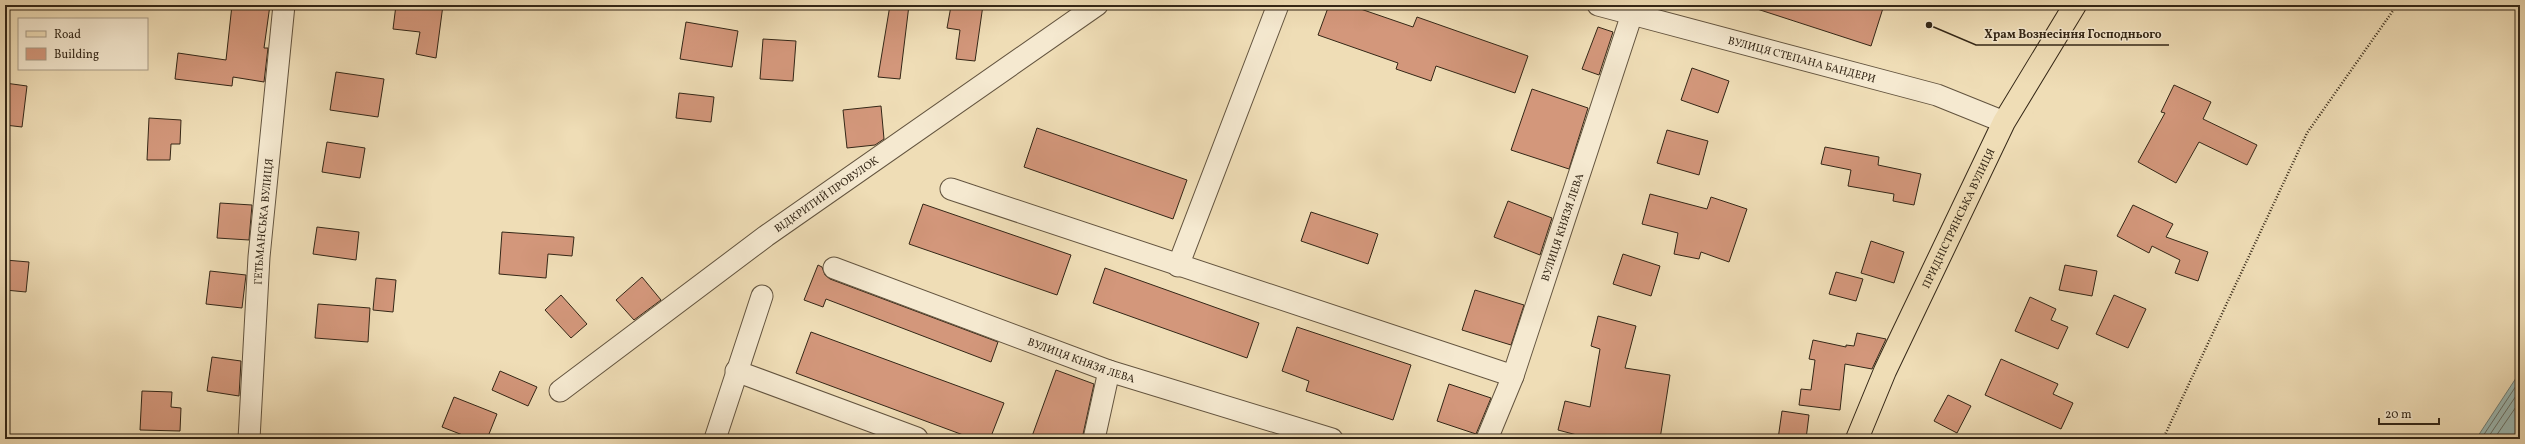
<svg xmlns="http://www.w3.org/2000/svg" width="2525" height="444" viewBox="0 0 2525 444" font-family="Vollkorn,serif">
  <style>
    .water { fill: #9cbab5; stroke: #727f76 }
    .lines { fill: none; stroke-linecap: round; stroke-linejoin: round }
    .shore { stroke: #687066; stroke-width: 1 }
    .building { fill: #d3977b; stroke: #342717 }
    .minor-casing { stroke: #63543f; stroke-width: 23 }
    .major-casing { stroke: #342717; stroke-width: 24 }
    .path { stroke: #342717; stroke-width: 2.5; stroke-dasharray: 1 2; stroke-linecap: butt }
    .minor { stroke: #f5e9d0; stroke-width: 21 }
    .major { stroke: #efddb6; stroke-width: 22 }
    .labels { text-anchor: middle; stroke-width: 3; stroke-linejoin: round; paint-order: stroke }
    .street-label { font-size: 11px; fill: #342717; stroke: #f5e9d0 }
    .leader { fill: none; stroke: #342717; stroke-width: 1.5 }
    .callout-dot { fill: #342717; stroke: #f5e9d0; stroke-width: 1.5 }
    .callout-label { font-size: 12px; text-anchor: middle; font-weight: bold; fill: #342717; stroke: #f5e9d0; stroke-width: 3; stroke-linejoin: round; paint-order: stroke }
  </style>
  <rect width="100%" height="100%" fill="#efddb6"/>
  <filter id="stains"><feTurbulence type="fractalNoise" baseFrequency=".005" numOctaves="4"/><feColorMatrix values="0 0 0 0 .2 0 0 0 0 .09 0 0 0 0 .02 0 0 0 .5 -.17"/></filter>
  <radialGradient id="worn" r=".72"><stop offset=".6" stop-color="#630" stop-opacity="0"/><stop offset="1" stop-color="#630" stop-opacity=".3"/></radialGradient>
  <path class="water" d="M 2520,372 L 2520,439 L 2476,439 Z"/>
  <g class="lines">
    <path class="shore" d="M 2481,439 L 2520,380
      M 2487,439 L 2520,390
      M 2494,439 L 2520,401"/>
  </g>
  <path class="building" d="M 232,5 L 270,5 L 264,48 L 268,48 L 264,82 L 233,77 L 232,86 L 175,79 L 178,53 L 226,60 Z
    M 396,5 L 443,5 L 436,58 L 416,54 L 420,32 L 393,29 Z
    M 890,5 L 909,5 L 900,79 L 878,77 Z
    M 963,5 L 983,5 L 975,61 L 956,59 L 960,30 L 947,28 L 951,6 L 963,8 Z
    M 1329,5 L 1349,5 L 1413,27 L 1417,17 L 1528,56 L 1515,93 L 1436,66 L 1431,81 L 1396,69 L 1398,63 L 1318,35 Z
    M 1754,5 L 1884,5 L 1871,46 L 1754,8 Z
    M 686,22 L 738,31 L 732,67 L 680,59 Z
    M 1598,27 L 1613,32 L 1599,75 L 1582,69 Z
    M 763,39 L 796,41 L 793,81 L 760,79 Z
    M 1692,68 L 1729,81 L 1718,113 L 1681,100 Z
    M 336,72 L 384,79 L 378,117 L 330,110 Z
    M 5,83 L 27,86 L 22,127 L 5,125 Z
    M 2174,85 L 2211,102 L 2203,119 L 2257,145 L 2247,165 L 2199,142 L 2176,183 L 2138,162 L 2165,113 L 2161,112 Z
    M 1532,89 L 1588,108 L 1569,169 L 1511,150 Z
    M 679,93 L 714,97 L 711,122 L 676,118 Z
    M 881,106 L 884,139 L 875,145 L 847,148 L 843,110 Z
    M 149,118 L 181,120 L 180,144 L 171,144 L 170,160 L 147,160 Z
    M 1037,128 L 1187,180 L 1173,219 L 1024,167 Z
    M 1667,130 L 1708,141 L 1699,175 L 1657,163 Z
    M 327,142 L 365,148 L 360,178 L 322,172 Z
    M 1825,147 L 1879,157 L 1878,165 L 1921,174 L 1914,205 L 1893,201 L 1894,194 L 1848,186 L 1851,170 L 1821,164 Z
    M 1650,194 L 1707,209 L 1711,197 L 1747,209 L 1729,262 L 1701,252 L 1699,259 L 1674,254 L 1678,233 L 1642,224 Z
    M 1508,201 L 1552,218 L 1540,255 L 1494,237 Z
    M 220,203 L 252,205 L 249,240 L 217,238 Z
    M 923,204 L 1071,255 L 1057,295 L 909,244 Z
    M 2133,205 L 2173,224 L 2166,237 L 2208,252 L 2198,281 L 2175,273 L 2180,260 L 2152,246 L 2149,253 L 2117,236 Z
    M 1311,212 L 1378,234 L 1368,264 L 1301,241 Z
    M 317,227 L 359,232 L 356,260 L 313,254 Z
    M 502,232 L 574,237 L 572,256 L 548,254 L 546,278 L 499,274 Z
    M 1871,241 L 1904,252 L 1894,283 L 1861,273 Z
    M 1623,254 L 1660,266 L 1651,296 L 1613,284 Z
    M 5,260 L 29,262 L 26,292 L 5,290 Z
    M 818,265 L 822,267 L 825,275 L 830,279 L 998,342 L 991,362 L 826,299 L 823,307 L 804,300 Z
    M 2065,265 L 2097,271 L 2092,296 L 2059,290 Z
    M 1105,268 L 1259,323 L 1247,358 L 1093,303 Z
    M 210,271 L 246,275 L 242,308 L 206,304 Z
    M 1836,272 L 1863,279 L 1856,301 L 1829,294 Z
    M 642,277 L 661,300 L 634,320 L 616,300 Z
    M 376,278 L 396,280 L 393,312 L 373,310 Z
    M 1475,290 L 1524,305 L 1511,345 L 1462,330 Z
    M 561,295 L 587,324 L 571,338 L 545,310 Z
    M 2114,295 L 2146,309 L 2128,348 L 2096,334 Z
    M 2030,297 L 2056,309 L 2051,320 L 2068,327 L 2058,349 L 2015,331 Z
    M 318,304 L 370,308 L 368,342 L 315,338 Z
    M 1598,316 L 1636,326 L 1625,368 L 1670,375 L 1660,439 L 1592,439 L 1558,430 L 1565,401 L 1590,407 L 1600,349 L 1591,346 Z
    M 1297,327 L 1411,365 L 1393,420 L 1306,391 L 1309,381 L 1282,371 Z
    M 811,332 L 1004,403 L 990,439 L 974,439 L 796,373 Z
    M 1857,333 L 1886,339 L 1872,369 L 1845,364 L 1840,410 L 1799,405 L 1801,389 L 1811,390 L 1815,360 L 1809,359 L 1813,340 L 1846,347 L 1846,345 L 1854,346 Z
    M 212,357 L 241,361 L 239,396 L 207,391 Z
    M 2001,359 L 2058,384 L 2053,394 L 2073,403 L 2061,429 L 1985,395 Z
    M 1056,370 L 1094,384 L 1082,439 L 1031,439 Z
    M 500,371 L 537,387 L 528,406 L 492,390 Z
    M 1449,384 L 1491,398 L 1476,434 L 1437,421 Z
    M 142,391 L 172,392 L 171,407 L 181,408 L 180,431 L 140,430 Z
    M 1948,395 L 1971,406 L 1957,433 L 1934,421 Z
    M 454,397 L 497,414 L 487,439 L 473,439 L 442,427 Z
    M 1782,411 L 1809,415 L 1806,439 L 1778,439 Z"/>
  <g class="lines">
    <g class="minor-casing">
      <g id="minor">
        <path id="s1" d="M 1598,5 L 1937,95 L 2004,122"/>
        <path d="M 951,189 L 1513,376"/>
        <path d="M 1178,266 L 1278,5"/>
        <path id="s2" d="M 834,268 L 1109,371 L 1332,439"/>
        <path d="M 736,371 L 917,438"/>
        <path id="s3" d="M 560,391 L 766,236 L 1097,5"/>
        <path id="s4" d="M 249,439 L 259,257 L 284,5"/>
        <path d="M 715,439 L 762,296"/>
        <path d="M 1094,439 L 1109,371"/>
        <path id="s5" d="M 1487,439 L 1513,376 L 1632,14"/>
      </g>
    </g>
    <g class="major-casing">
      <g id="major">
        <path id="s6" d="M 1857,439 L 1885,371 L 2004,122 L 2075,5"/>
      </g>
    </g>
    <path class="path" d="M 2163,439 L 2307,133 L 2397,5"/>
    <use href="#minor" class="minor"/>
    <use href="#major" class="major"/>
  </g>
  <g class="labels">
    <g class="street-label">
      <text dy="4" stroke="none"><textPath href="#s1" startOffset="211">ВУЛИЦЯ СТЕПАНА БАНДЕРИ</textPath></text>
      <text dy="4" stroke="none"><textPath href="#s3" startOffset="331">ВІДКРИТИЙ ПРОВУЛОК</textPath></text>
      <text dy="4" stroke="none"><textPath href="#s6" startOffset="243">ПРИДНІСТРЯНСЬКА ВУЛИЦЯ</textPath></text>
      <text dy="4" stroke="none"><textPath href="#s4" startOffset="218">ГЕТЬМАНСЬКА ВУЛИЦЯ</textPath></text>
      <text dy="4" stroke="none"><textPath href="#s5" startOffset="225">ВУЛИЦЯ КНЯЗЯ ЛЕВА</textPath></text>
      <text dy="4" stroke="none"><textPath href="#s2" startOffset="264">ВУЛИЦЯ КНЯЗЯ ЛЕВА</textPath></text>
    </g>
  </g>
  <path class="leader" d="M1929 25L1976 45H2169"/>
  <circle class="callout-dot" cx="1929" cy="25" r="4"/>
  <g class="callout-label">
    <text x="2073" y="38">Храм Вознесіння Господнього</text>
  </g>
  <rect width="2525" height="444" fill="none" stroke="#efddb6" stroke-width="20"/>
  <rect x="6" y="6" width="2513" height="432" fill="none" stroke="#342717" stroke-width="2"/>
  <rect x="10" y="10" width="2505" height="424" fill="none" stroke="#342717"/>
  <rect x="18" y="18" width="130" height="52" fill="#f5e9d0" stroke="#a89b86"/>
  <rect x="26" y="31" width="20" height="6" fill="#efddb6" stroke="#a89b86"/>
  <text x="54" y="38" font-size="12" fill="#342717">Road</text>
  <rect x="26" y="48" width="20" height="12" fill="#d3977b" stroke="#a89b86"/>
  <text x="54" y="58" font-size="12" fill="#342717">Building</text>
  <path d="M2379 418v6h60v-6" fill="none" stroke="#342717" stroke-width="2"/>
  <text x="2385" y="418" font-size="12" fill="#342717" stroke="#f5e9d0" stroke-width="3" paint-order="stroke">20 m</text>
  <rect width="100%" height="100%" filter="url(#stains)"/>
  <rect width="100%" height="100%" fill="url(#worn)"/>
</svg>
